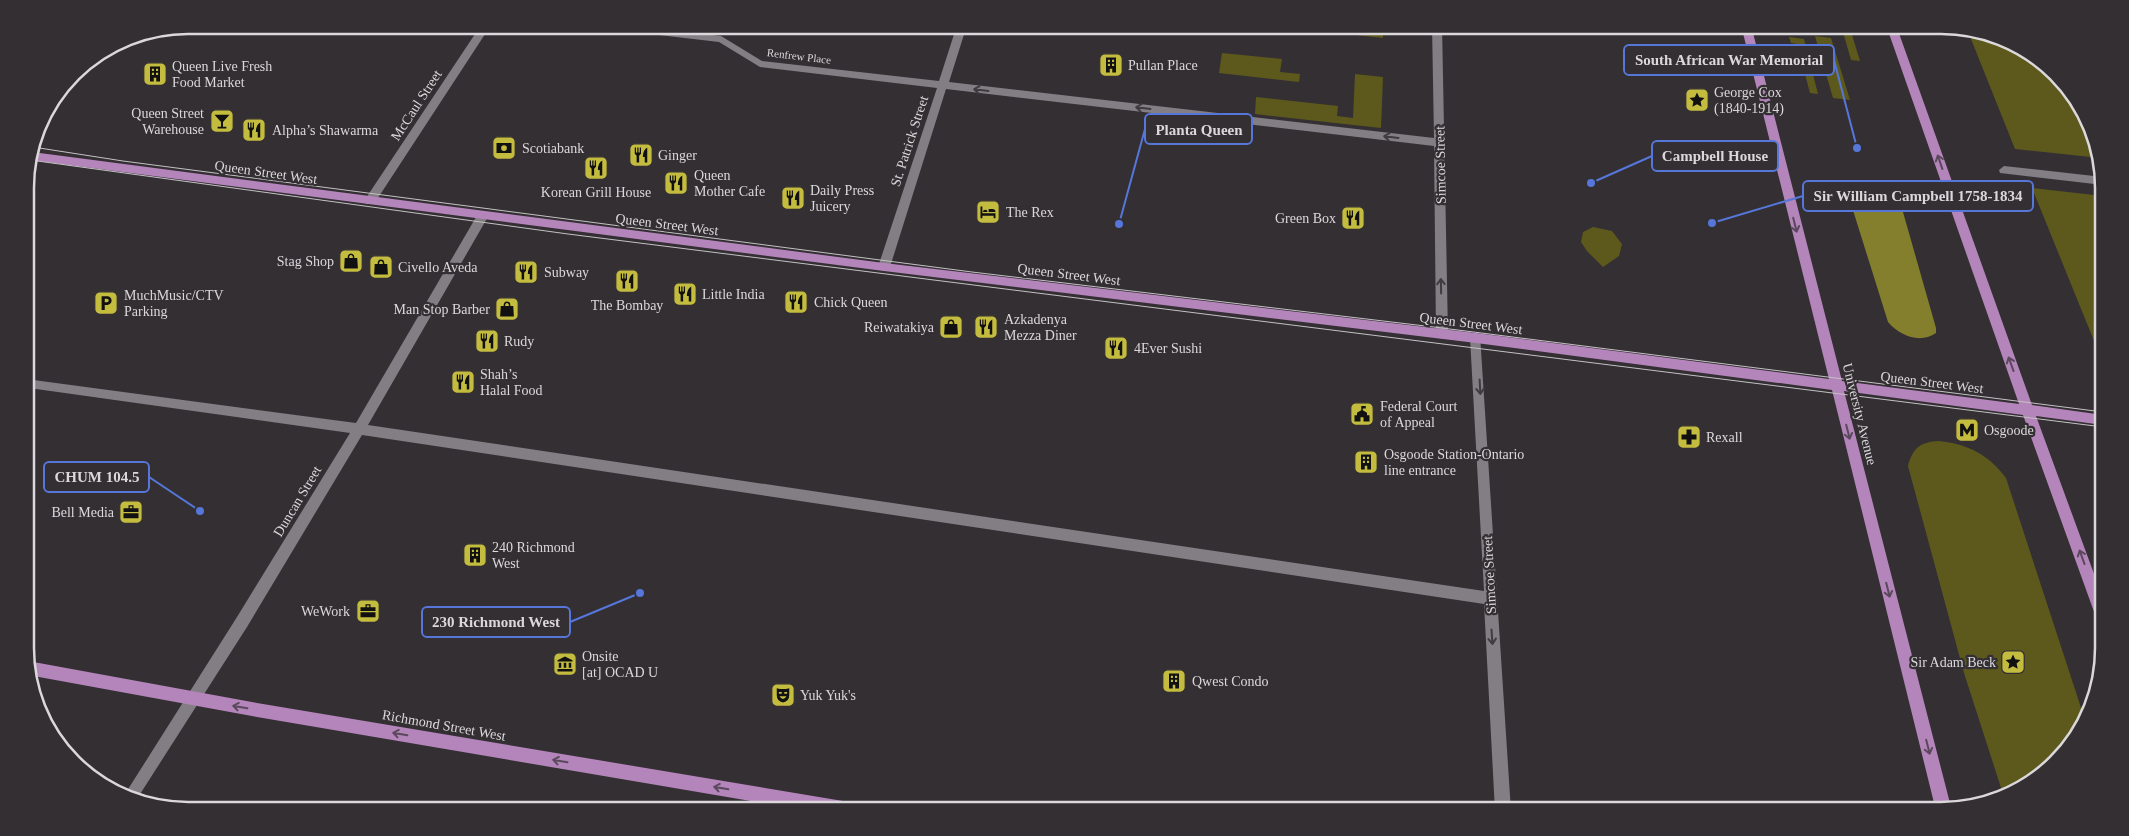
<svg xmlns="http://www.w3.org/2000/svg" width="2129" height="836" viewBox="0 0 2129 836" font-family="Georgia,serif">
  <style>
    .green { fill: #5d591c }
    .water { fill: #847f2c }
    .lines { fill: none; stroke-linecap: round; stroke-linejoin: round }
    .minor { fill: #827e83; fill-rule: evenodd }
    .major { fill: #b485ba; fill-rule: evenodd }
    .tram { stroke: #c4c1c4; stroke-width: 1 }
    .oneway { stroke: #3f3b3f }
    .oneway2 { stroke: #5a495c }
    .labels { text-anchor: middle; stroke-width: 4.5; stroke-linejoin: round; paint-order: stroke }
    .far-street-label { font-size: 11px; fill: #dbd8db; stroke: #332f33 }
    .poi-label { font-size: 14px; fill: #dbd8db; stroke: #332f33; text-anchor: start }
    .street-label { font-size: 14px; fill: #dbd8db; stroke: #332f33 }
    .rim { fill: none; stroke: #dbd8db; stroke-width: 2.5 }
    .leader { fill: none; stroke: #5677d9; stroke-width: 2 }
    .callout-dot { fill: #5677d9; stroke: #332f33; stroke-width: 2 }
    .callout { fill: #332f33; stroke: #5677d9; stroke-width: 2 }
    .callout-label { font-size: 15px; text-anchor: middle; font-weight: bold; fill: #dbd8db }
  </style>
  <rect width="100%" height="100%" fill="#332f33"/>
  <path class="green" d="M 1349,25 L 1383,25 L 1383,38 L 1356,35 L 1356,26 Z
    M 1841,25 L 1849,25 L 1860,61 L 1851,60 Z
    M 1967,29 L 1994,34 L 2064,81 L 2087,116 L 2100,158 L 2015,149 Z
    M 1815,36 L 1831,38 L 1850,100 L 1833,98 Z
    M 1789,37 L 1804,39 L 1818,94 L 1810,93 L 1797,44 L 1791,43 Z
    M 1222,53 L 1282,59 L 1280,72 L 1300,74 L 1299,82 L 1219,73 Z
    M 1355,74 L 1383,77 L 1381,128 L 1255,114 L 1256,97 L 1338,106 L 1337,116 L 1353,118 Z
    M 2032,188 L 2103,196 L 2103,363 Z
    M 1593,227 L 1612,231 L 1622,244 L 1619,256 L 1603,267 L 1587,251 L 1581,242 L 1583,232 Z
    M 1939,441 C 1968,444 1989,455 2006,478 L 2085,720 C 2062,763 2046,775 2004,797 L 1964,673 L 1908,466 C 1913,447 1921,442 1939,441 Z"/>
  <path class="water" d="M 1850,188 L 1890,193 L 1899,198 L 1936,328 L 1936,333 C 1920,344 1900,336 1888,322 L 1847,191 Z"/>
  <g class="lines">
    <path class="minor" d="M 481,25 L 491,25 L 374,204 L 366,204 L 365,201 L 366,198 Z
      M 594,25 L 627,25 L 721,36 L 762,61 L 939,81 L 957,25 L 967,25 L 949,82 L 1434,138 L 1432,25 L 1442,25 L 1448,334 L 1442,339 L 1436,334 L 1434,146 L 946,89 L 890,267 L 884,271 L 878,267 L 937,88 L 760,67 L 719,42 L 599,28 Z
      M 2004,166 L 2103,177 L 2103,185 L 2000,173 L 1999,170 Z
      M 483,211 L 489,215 L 368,425 L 1484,591 L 1470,338 L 1476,333 L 1480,335 L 1511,811 L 1495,811 L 1484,604 L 362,435 L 247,627 L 135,802 L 125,794 L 237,617 L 350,433 L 29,388 L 27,387 L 26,379 L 356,423 L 479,212 Z"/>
    <path class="major" d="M 1741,25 L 1751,25 L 1842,381 L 2019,404 L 1886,25 L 1896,25 L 2032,405 L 2103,415 L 2103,425 L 2036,416 L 2104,601 L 2104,626 L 2099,625 L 2097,620 L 2023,415 L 1844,391 L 1952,811 L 1936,811 L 1832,390 L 1476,343 L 884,271 L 30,160 L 32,152 L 884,263 L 1476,333 L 1829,379 Z
      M 28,661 L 257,703 L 855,803 L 860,806 L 863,811 L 809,811 L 257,717 L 28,675 Z"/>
    <path class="tram" d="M 33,147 L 123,161 L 972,272 L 1442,328 L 2103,412
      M 30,160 L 568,234 L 2103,427"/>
  </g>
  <defs><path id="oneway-shaft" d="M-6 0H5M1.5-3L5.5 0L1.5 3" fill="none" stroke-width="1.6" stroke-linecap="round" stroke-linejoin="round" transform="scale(1.25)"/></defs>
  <g class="oneway">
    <use href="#oneway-shaft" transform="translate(981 90) rotate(-173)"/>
    <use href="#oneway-shaft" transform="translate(1143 108) rotate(-173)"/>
    <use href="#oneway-shaft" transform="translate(1391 137) rotate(-173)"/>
    <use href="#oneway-shaft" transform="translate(1441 286) rotate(-91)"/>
    <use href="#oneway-shaft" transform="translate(1480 387) rotate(87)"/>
    <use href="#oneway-shaft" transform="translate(1492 637) rotate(86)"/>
  </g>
  <g class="oneway2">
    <use href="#oneway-shaft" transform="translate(1940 162) rotate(-109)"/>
    <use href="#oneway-shaft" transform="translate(1795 225) rotate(76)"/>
    <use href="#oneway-shaft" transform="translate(2011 364) rotate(-110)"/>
    <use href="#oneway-shaft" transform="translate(1848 432) rotate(76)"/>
    <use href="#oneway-shaft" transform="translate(2082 557) rotate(-110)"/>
    <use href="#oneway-shaft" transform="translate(1888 590) rotate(76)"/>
    <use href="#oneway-shaft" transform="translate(240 707) rotate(-170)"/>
    <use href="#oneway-shaft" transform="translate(400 734) rotate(-170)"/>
    <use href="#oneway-shaft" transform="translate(1928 747) rotate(76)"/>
    <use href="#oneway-shaft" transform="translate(560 761) rotate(-170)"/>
    <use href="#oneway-shaft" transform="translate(721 788) rotate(-170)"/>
  </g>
  <defs>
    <g id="building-square" transform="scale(1.25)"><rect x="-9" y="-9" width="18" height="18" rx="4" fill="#c4bc3e" stroke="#332f33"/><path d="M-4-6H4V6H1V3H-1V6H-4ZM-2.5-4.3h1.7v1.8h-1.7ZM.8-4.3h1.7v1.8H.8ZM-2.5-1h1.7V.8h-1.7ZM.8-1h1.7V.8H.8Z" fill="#111"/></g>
    <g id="sight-square" transform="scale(1.25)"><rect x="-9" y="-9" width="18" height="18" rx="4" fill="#c4bc3e" stroke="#332f33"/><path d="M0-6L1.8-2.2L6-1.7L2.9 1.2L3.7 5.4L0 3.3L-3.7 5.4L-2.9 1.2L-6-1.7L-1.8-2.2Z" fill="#111"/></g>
    <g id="bar-square" transform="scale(1.25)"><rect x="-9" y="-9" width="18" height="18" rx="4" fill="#c4bc3e" stroke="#332f33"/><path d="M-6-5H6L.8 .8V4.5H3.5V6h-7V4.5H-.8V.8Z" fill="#111"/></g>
    <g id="restaurant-square" transform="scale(1.25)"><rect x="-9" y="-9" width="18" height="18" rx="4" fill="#c4bc3e" stroke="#332f33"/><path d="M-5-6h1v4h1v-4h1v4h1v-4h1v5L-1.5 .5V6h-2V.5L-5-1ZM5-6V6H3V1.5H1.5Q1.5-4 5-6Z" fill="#111"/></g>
    <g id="bank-square" transform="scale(1.25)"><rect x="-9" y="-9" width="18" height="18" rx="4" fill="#c4bc3e" stroke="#332f33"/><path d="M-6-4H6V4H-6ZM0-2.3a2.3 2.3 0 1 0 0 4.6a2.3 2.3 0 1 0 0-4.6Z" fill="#111"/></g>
    <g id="hotel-square" transform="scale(1.25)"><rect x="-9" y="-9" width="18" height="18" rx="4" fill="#c4bc3e" stroke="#332f33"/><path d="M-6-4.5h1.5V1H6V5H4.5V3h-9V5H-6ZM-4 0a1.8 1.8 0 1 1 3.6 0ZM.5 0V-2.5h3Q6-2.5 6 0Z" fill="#111"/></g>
    <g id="shop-square" transform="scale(1.25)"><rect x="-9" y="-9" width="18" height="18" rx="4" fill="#c4bc3e" stroke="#332f33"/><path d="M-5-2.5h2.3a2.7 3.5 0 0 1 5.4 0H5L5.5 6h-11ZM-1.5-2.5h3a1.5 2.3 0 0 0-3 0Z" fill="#111"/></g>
    <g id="parking-square" transform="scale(1.25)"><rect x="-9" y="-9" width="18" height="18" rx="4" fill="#c4bc3e" stroke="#332f33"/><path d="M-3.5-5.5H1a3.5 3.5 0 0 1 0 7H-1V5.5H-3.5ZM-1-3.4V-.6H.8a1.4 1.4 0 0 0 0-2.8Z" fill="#111"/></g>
    <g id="civic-square" transform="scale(1.25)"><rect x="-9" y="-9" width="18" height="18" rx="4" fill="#c4bc3e" stroke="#332f33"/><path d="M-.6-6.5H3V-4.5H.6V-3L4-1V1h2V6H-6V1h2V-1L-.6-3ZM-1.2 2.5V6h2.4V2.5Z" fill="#111"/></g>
    <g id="metro-square" transform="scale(1.25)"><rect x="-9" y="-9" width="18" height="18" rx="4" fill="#c4bc3e" stroke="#332f33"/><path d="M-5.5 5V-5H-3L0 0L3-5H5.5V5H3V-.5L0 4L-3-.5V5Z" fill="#111"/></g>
    <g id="pharmacy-square" transform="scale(1.25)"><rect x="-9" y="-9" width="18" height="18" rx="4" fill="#c4bc3e" stroke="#332f33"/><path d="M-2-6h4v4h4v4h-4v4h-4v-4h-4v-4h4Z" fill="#111"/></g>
    <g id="office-square" transform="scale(1.25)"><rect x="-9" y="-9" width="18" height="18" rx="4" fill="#c4bc3e" stroke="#332f33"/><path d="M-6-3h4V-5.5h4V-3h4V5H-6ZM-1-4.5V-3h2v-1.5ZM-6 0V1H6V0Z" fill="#111"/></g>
    <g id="museum-square" transform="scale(1.25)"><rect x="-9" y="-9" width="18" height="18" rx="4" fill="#c4bc3e" stroke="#332f33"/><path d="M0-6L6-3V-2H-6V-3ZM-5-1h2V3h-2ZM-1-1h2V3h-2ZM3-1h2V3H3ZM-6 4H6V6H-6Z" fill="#111"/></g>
    <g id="theatre-square" transform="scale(1.25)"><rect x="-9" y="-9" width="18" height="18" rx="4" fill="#c4bc3e" stroke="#332f33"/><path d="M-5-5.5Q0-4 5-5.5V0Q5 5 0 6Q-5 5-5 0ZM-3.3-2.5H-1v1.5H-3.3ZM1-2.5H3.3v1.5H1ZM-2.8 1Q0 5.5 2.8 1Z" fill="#111"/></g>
  </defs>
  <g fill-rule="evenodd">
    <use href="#building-square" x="1111" y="65"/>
    <use href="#building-square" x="155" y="74"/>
    <use href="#sight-square" x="1697" y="100"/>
    <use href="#bar-square" x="222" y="121"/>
    <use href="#restaurant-square" x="254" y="130"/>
    <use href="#bank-square" x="504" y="148"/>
    <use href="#restaurant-square" x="641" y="155"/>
    <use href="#restaurant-square" x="596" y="168"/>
    <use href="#restaurant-square" x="676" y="183"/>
    <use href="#restaurant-square" x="793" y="198"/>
    <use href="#hotel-square" x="988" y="212"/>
    <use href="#restaurant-square" x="1353" y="218"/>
    <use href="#shop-square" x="351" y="261"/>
    <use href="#shop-square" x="381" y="267"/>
    <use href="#restaurant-square" x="526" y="272"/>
    <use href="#restaurant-square" x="627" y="281"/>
    <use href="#restaurant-square" x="685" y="294"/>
    <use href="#restaurant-square" x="796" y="302"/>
    <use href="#parking-square" x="106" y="303"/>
    <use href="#shop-square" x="507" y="309"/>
    <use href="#shop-square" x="951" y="327"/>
    <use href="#restaurant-square" x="986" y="327"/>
    <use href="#restaurant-square" x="487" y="341"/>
    <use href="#restaurant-square" x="1116" y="348"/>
    <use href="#restaurant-square" x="463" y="382"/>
    <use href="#civic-square" x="1362" y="414"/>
    <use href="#metro-square" x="1967" y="430"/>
    <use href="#pharmacy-square" x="1689" y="437"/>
    <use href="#building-square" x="1366" y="462"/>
    <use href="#office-square" x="131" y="512"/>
    <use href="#building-square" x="475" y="555"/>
    <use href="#office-square" x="368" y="611"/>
    <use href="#sight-square" x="2013" y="662"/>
    <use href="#museum-square" x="565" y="664"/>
    <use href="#building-square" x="1174" y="681"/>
    <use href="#theatre-square" x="783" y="695"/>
  </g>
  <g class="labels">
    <g class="far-street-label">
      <text transform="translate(799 56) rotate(7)" y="4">Renfrew Place</text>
    </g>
    <g class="poi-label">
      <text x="1128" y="70">Pullan Place</text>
      <text x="172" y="71">Queen Live Fresh<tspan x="172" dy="16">Food Market</tspan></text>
      <text x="1714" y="97">George Cox<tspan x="1714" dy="16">(1840-1914)</tspan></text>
      <text x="204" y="118" text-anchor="end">Queen Street<tspan x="204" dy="16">Warehouse</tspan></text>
      <text x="272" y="135">Alpha’s Shawarma</text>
      <text x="522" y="153">Scotiabank</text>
      <text x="658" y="160">Ginger</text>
      <text x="694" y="180">Queen<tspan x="694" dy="16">Mother Cafe</tspan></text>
      <text x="810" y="195">Daily Press<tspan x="810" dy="16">Juicery</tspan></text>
      <text x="596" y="197" text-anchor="middle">Korean Grill House</text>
      <text x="1006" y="217">The Rex</text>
      <text x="1336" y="223" text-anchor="end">Green Box</text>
      <text x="334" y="266" text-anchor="end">Stag Shop</text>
      <text x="398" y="272">Civello Aveda</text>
      <text x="544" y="277">Subway</text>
      <text x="702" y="299">Little India</text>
      <text x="124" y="300">MuchMusic/CTV<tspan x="124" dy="16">Parking</tspan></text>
      <text x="814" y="307">Chick Queen</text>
      <text x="627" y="310" text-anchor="middle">The Bombay</text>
      <text x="490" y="314" text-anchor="end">Man Stop Barber</text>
      <text x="1004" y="324">Azkadenya<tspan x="1004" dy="16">Mezza Diner</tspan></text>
      <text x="934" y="332" text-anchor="end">Reiwatakiya</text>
      <text x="504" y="346">Rudy</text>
      <text x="1134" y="353">4Ever Sushi</text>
      <text x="480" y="379">Shah’s<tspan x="480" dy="16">Halal Food</tspan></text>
      <text x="1380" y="411">Federal Court<tspan x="1380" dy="16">of Appeal</tspan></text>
      <text x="1984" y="435">Osgoode</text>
      <text x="1706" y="442">Rexall</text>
      <text x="1384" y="459">Osgoode Station-Ontario<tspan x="1384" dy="16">line entrance</tspan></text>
      <text x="114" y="517" text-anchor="end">Bell Media</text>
      <text x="492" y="552">240 Richmond<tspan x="492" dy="16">West</tspan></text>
      <text x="350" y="616" text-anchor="end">WeWork</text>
      <text x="582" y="661">Onsite<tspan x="582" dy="16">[at] OCAD U</tspan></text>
      <text x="1996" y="667" text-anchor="end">Sir Adam Beck</text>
      <text x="1192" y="686">Qwest Condo</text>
      <text x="800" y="700">Yuk Yuk's</text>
    </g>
    <g class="street-label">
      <text transform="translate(416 105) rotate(-57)" y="5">McCaul Street</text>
      <text transform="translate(909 141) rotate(-72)" y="5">St. Patrick Street</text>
      <text transform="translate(1440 165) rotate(-91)" y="5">Simcoe Street</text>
      <text transform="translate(266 172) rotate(8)" y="5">Queen Street West</text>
      <text transform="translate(667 224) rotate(7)" y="5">Queen Street West</text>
      <text transform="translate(1069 274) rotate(7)" y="5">Queen Street West</text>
      <text transform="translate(1471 323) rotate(7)" y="5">Queen Street West</text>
      <text transform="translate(1932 382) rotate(7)" y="5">Queen Street West</text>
      <text transform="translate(1860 414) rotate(76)" y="5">University Avenue</text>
      <text transform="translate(297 501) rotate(-59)" y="5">Duncan Street</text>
      <text transform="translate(1489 575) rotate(-93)" y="5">Simcoe Street</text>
      <text transform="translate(444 725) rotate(10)" y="5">Richmond Street West</text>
    </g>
  </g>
  <path d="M0 0H2129V836H0ZM188 34H1941A154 154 0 0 1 2095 188V648A154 154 0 0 1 1941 802H188A154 154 0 0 1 34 648V188A154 154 0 0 1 188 34Z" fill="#332f33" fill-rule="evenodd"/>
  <path class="rim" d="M188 34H1941A154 154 0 0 1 2095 188V648A154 154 0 0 1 1941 802H188A154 154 0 0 1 34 648V188A154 154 0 0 1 188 34Z"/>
  <path class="leader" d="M1857 148L1834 60M1119 224L1145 129M1591 183L1652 156M1712 223L1803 196M200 511L149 477M640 593L570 622"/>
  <g class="callout-dot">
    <circle cx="1857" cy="148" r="5"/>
    <circle cx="1119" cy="224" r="5"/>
    <circle cx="1591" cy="183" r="5"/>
    <circle cx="1712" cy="223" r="5"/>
    <circle cx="200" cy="511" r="5"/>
    <circle cx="640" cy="593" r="5"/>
  </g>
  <g class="callout">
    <rect x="1624" y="45" width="210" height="30" rx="5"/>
    <rect x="1145" y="114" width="107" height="30" rx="5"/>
    <rect x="1652" y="141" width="126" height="30" rx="5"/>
    <rect x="1803" y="181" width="230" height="30" rx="5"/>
    <rect x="44" y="462" width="105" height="30" rx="5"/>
    <rect x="422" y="607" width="148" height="30" rx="5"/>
  </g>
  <g class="callout-label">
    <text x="1729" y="65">South African War Memorial</text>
    <text x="1199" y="135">Planta Queen</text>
    <text x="1715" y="161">Campbell House</text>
    <text x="1918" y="201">Sir William Campbell 1758-1834</text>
    <text x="97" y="482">CHUM 104.5</text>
    <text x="496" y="627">230 Richmond West</text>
  </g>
</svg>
